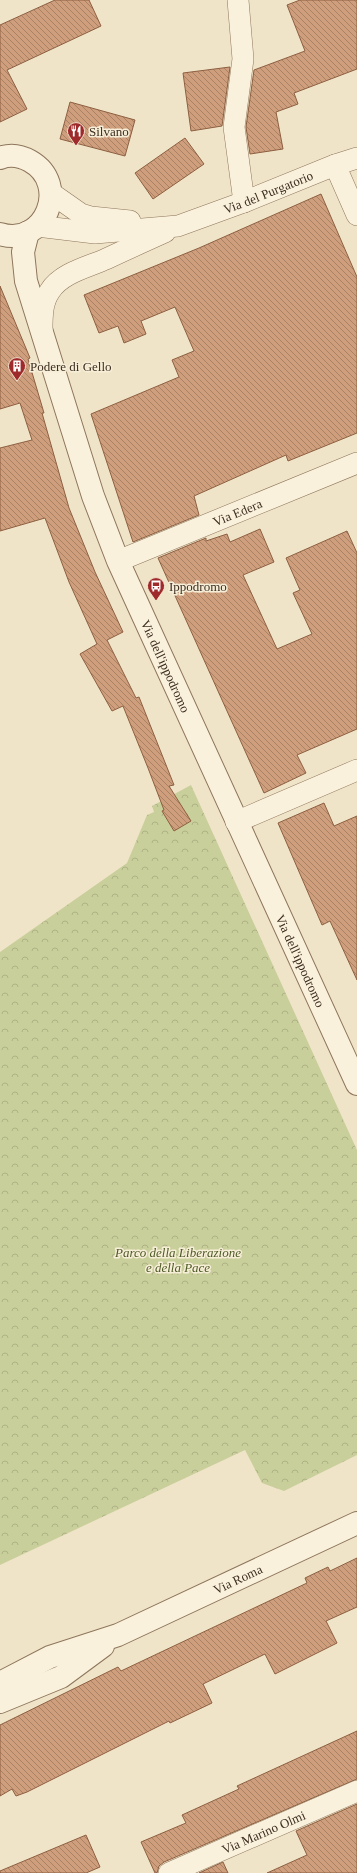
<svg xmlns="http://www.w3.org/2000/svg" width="357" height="1873" viewBox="0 0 357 1873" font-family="Georgia,serif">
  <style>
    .park { fill: url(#park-crowns) }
    .building { fill: url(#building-back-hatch); stroke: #8d5f41 }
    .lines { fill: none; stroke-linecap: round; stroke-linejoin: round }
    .minor-casing { stroke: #8d765c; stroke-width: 22 }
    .tertiary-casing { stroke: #8d765c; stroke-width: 24 }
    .minor { stroke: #faf1dc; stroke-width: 21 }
    .tertiary { stroke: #faf1dc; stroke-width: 22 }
    .labels { text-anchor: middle; stroke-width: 3; stroke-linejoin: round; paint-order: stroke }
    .poi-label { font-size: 13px; fill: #3d2e20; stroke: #f7eed8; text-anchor: start }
    .street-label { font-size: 13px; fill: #3d2e20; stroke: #f7eed8 }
    .park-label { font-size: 13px; font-style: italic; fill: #4d5a26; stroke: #f7eed8 }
  </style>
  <defs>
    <pattern id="park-crowns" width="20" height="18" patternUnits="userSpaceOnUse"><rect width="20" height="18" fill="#c9cf9b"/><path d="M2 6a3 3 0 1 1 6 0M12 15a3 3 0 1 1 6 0" fill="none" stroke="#aeb285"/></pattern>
    <pattern id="building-back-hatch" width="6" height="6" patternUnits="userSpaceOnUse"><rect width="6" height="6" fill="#cf9f7d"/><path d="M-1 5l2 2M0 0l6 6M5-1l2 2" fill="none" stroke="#a98266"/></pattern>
  </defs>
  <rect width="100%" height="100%" fill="#f0e4c8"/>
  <path class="park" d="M 191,785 L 357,1150 L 357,1455 L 284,1491 L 262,1483 L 245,1450 L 0,1565 L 0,952 L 127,863 L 147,815 L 154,812 L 152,806 Z"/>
  <path class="building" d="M 55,0 L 89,0 L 101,26 L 7,70 L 27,109 L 0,122 L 0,25 Z
    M 300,0 L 357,0 L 357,69 L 294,93 L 298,104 L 276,112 L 283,149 L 250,154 L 246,127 L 254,70 L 305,51 L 287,5 Z
    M 230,67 L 222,126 L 191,131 L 183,73 Z
    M 70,102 L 135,120 L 125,156 L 60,139 Z
    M 185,138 L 204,164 L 153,199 L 135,173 Z
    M 321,194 L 357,277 L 357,433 L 288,461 L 286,455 L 194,496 L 199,515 L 133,542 L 91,414 L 179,377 L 172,360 L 194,351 L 175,307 L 141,321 L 146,334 L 124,343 L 118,326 L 99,333 L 84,295 L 199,248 Z
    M 0,286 L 30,358 L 28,359 L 44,413 L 42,413 L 69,508 L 95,572 L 123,632 L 107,640 L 136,698 L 139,697 L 174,785 L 169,786 L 191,821 L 174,831 L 162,811 L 164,810 L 148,768 L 123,706 L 112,711 L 80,654 L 97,644 L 69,582 L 45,518 L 0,531 L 0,448 L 32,440 L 20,403 L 0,409 Z
    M 260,529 L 274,562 L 243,575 L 277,649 L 312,634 L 293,593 L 300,590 L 286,558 L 347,531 L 357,553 L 357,729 L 297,755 L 306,773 L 264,793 L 158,558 L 206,538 L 206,541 L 227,534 L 230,542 Z
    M 324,803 L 334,826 L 357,816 L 357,980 L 330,921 L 322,925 L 278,823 Z
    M 357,1558 L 357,1607 L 326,1621 L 337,1643 L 275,1674 L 265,1654 L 203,1684 L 212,1703 L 170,1723 L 169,1721 L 27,1792 L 16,1796 L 12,1789 L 0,1796 L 0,1725 L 118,1667 L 121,1671 L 307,1583 L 305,1578 L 328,1567 L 330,1571 Z
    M 357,1731 L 357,1779 L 164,1862 L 159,1866 L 157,1873 L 155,1873 L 141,1842 L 186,1823 L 182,1815 L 239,1789 L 237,1786 Z
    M 357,1804 L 357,1873 L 267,1873 L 307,1855 L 296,1831 Z
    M 86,1835 L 100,1867 L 86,1873 L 0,1873 L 0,1871 Z
    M 223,1862 L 228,1873 L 199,1873 Z"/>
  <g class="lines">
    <g class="minor-casing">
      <g id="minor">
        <path d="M 238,0 L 243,59 L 234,127 L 244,202"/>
        <path d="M 335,165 L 357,215"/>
        <path d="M 51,193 L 81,214 L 91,217 L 130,221"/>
        <path id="s1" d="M 37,226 L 95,233 L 178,226 L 244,202 L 335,165 L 357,158"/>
        <path d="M 42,330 C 42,316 42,302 50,291 C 61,273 88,267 106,259 C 125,250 145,241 165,232"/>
        <path id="s2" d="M 118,561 L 357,463"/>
        <path d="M 236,822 L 357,770"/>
        <path id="s3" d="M 169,1873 L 357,1791"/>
      </g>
    </g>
    <g class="tertiary-casing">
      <g id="tertiary">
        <path d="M 0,158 C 10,154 21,156 30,161 C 71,184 45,248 0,234"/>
        <path id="s4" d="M 28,232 L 23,252 L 26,281 L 93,496 L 118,561 L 357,1084"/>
        <path id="s5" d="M 0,1683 L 50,1657 L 118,1635 L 357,1523"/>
        <path d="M 0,1702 L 61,1677 L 103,1646"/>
      </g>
    </g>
    <use href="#minor" class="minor"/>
    <use href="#tertiary" class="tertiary"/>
  </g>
  <defs>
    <g id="restaurant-pin" transform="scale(0.9)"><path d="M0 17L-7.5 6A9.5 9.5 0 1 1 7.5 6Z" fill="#9e2a2b" stroke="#f7eed8"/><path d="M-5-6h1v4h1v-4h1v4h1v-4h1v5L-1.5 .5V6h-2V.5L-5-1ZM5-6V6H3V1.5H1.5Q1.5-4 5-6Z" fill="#fff"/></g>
    <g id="building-pin" transform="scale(0.9)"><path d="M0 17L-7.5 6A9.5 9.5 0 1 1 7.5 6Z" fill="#9e2a2b" stroke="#f7eed8"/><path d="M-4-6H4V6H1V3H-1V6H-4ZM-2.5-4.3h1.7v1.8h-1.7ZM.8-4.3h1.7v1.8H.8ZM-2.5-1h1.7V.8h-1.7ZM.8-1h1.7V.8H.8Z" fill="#fff"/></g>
    <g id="bus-pin" transform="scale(0.9)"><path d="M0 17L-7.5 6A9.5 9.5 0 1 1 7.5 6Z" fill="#9e2a2b" stroke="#f7eed8"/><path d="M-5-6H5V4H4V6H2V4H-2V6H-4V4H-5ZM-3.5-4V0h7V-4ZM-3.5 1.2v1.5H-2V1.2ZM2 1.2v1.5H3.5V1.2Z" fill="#fff"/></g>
  </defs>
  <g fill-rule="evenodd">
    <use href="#restaurant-pin" x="76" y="131"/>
    <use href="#building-pin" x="17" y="366"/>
    <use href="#bus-pin" x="156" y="586"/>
  </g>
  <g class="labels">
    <g class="poi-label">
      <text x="89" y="136">Silvano</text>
      <text x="30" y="371">Podere di Gello</text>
      <text x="169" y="591">Ippodromo</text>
    </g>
    <g class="street-label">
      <text dy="5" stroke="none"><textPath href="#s1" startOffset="238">Via del Purgatorio</textPath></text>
      <text dy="5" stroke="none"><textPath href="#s2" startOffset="129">Via Edera</textPath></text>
      <text dy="5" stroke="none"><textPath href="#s4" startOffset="460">Via dell'ippodromo</textPath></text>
      <text dy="5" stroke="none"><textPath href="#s4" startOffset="784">Via dell'ippodromo</textPath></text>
      <text dy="5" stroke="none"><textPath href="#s5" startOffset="260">Via Roma</textPath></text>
      <text dy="5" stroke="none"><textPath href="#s3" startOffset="103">Via Marino Olmi</textPath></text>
    </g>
    <g class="park-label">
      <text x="178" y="1257">Parco della Liberazione<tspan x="178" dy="15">e della Pace</tspan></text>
    </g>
  </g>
</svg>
